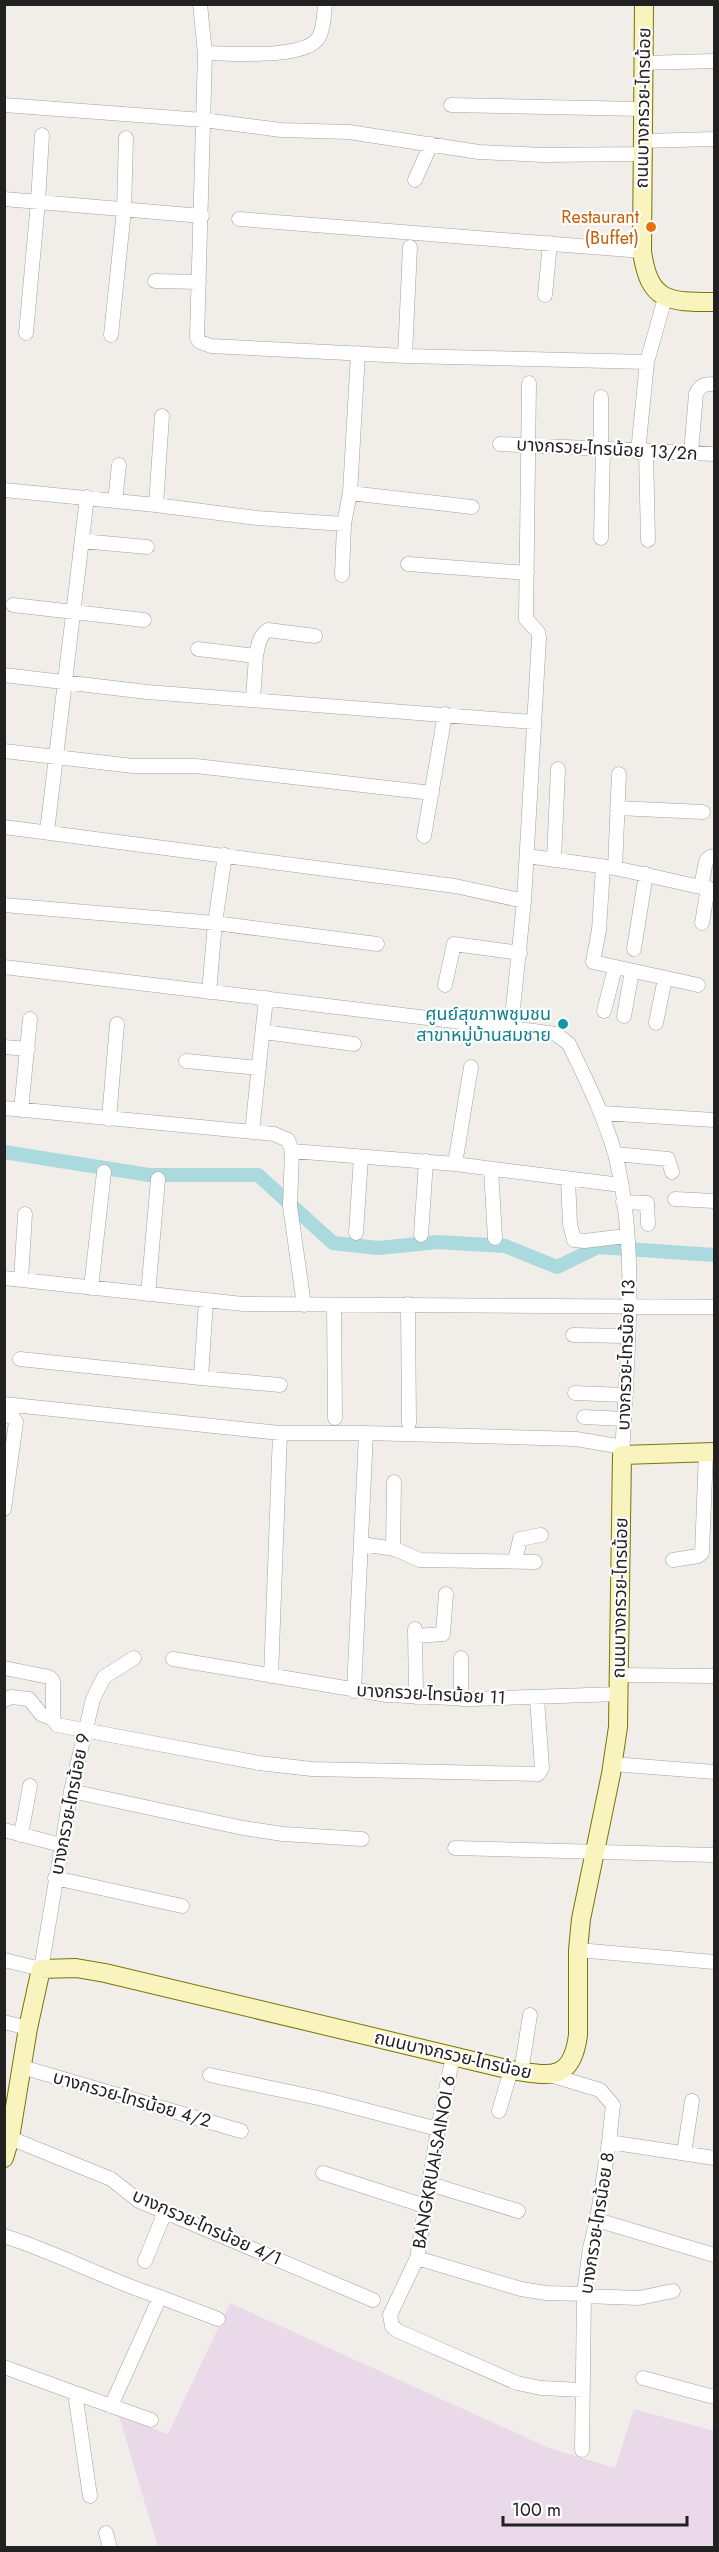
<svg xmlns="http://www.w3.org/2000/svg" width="719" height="2552" viewBox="0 0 719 2552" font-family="Jost,'Noto Sans Thai',sans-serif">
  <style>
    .industrial { fill: #eadae9 }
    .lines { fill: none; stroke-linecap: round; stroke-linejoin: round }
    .canal { stroke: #aad9de; stroke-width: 14 }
    .minor-casing { stroke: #a2a2a2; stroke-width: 15 }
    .secondary-casing { stroke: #797607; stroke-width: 20 }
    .minor { stroke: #fff; stroke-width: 14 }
    .secondary { stroke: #f9f4be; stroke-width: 18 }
    .food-dot { fill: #e8710a; stroke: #fff; stroke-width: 2 }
    .culture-dot { fill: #0f9aa8; stroke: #fff; stroke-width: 2 }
    .labels { text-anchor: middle; stroke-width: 4.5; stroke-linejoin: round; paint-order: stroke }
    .street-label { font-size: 18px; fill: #212121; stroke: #fff }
    .food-label { font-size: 18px; fill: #c56008; stroke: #fff; text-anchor: end }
    .culture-label { font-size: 18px; fill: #0d838f; stroke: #fff; text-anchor: end }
  </style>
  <rect width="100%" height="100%" fill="#f1ede8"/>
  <path class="industrial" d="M 230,2303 L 549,2448 L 615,2468 L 634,2409 L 714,2431 L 714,2547 L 158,2547 L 119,2416 L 168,2434 Z"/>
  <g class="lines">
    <path class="canal" d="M 4,1152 L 149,1175 L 258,1175 L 333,1243 L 378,1248 L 438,1242 L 505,1246 L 557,1267 L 598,1247 L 714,1255"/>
    <g class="minor-casing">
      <path id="minor" d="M 200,4 L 205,53 L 197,338 L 200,342 L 211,346 L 405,356 L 647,362
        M 205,53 C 230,53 306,60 319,37 C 324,28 324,15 325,4
        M 642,63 L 714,61
        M 4,105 L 203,120 L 281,130 L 349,132 L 479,152 L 543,155 L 643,154
        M 451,105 L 642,109
        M 643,141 L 714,139
        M 415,180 L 431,144
        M 4,199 L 202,216
        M 239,219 L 642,251
        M 155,281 L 199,282
        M 545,295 L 550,243
        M 26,333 L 38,202 L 42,135
        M 111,335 L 124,210 L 126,138
        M 405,356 L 410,247
        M 500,444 L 714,454
        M 601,448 L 601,397
        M 638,452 L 647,362 L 665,298
        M 646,452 L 648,540
        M 691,453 L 696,394 C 700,385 705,384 714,384
        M 4,490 L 156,505 L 257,518 L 344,524 L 350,493 L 358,353
        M 350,493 L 472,507
        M 115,501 L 119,465
        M 156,505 L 162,416
        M 601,538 L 603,449
        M 82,541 L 147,547
        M 408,564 L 527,573
        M 342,575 L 344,524
        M 13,605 L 144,620
        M 198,649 L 256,656 L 253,699
        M 256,656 C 258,646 259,636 268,630 L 315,636
        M 4,675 L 147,692 L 533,722
        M 4,751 L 133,766 L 196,766 L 432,793
        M 617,808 L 703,812
        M 4,827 L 455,886 L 524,901
        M 47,832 L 87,497
        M 424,836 L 445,714
        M 527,856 L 615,868 L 714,890
        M 554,860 L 558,769
        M 603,867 L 599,930 L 593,962 L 698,985
        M 615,868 L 619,774
        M 701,887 L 706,861 L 710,857 L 714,857
        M 4,905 L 215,923 L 377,944
        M 702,923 L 708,888
        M 634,949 L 646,874
        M 4,967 L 511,1028 L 556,1034 L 569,1044 C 586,1080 604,1115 615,1154 C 639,1246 627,1360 622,1455
        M 445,985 L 454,944 L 520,953
        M 209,992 L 215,923 L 225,855
        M 604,1011 L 615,968
        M 624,1016 L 632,971
        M 656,1023 L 665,978
        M 511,1028 L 524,901 L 539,638 L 538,632 L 526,619 L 529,383
        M 264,1032 L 354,1044
        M 4,1047 L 28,1049
        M 186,1061 L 259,1068
        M 4,1108 L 274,1134 L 288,1140 L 292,1151
        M 21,1110 L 30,1019
        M 602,1113 L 714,1120
        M 109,1119 L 117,1024
        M 252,1132 L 266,998
        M 615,1154 L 668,1159 L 672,1172
        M 455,1164 L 471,1067
        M 491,1169 L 495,1238
        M 568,1179 L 570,1224 L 574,1240 L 584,1241 L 626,1236
        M 675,1199 L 714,1201
        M 623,1202 L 647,1203 L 648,1224
        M 356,1233 L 361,1157
        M 421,1235 L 426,1161
        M 4,1278 L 243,1304 L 714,1307
        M 21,1280 L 25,1214
        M 91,1288 L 104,1172
        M 148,1294 L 158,1179
        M 408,1304 L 409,1423
        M 304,1305 L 290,1206 L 292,1151 L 455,1164 L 621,1185
        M 334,1305 L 335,1418
        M 573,1335 L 627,1336
        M 20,1359 L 201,1378 L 206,1301
        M 201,1378 L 280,1385
        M 575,1393 L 625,1395
        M 4,1404 L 280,1433 L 366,1433 L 576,1439 L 623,1447
        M 4,1415 L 13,1417 L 16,1422 L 4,1509
        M 584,1417 L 624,1419
        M 361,1544 L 395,1549 L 420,1560 L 535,1562
        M 393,1549 L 394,1482
        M 673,1560 L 698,1556 L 702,1553 L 706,1452
        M 515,1561 L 520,1539 L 541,1535
        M 415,1629 L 416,1697
        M 416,1636 L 443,1634 L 446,1594
        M 461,1658 L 461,1699
        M 173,1659 L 387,1695 L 472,1699 L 619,1694
        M 4,1668 L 49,1677 L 53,1681 L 53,1719 L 57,1725 L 259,1763 L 312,1769 L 538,1774 L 542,1768 L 537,1699
        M 619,1675 L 714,1676
        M 271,1676 L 280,1433
        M 354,1691 L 366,1433
        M 4,1700 L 11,1697 L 29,1699 L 41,1714 L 53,1719
        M 613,1764 L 714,1772
        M 71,1791 L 243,1828 L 283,1834 L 362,1839
        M 4,1830 L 61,1845
        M 21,1835 L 30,1786
        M 455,1848 L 714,1855
        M 55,1878 L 182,1906
        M 578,1950 L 714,1962
        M 4,1960 L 41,1969 L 71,1791 L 93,1699 L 104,1677 L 134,1658
        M 4,2022 L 28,2028
        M 453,2056 L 438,2129 L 417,2258 L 390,2315 L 392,2326 L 398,2331 L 517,2383 L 541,2388 L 583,2390
        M 22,2067 L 241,2131
        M 521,2072 L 530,2015
        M 210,2075 L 323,2099 L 438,2129
        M 550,2075 L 600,2090 L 613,2105 L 609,2142 L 597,2220 L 590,2248 L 584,2294 L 582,2450
        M 499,2111 L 511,2070
        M 10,2138 L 111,2179 L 139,2201 L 373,2300
        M 609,2142 L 714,2158
        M 684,2153 L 692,2101
        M 323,2173 L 425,2206
        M 430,2184 L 518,2211
        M 597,2220 L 714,2255
        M 4,2236 C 58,2253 107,2280 160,2297 L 111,2406
        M 417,2258 L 521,2289 L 546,2293 L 584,2294
        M 145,2261 L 165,2212
        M 584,2296 L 639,2298 L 673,2291
        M 160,2297 L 218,2319
        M 4,2367 L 75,2393 L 90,2496
        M 643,2378 L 714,2397
        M 75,2393 L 151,2420
        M 106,2533 L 110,2548"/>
    </g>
    <g class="secondary-casing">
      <path id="secondary" d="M 644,4 L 642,251 C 649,302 668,302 714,302
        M 4,2158 L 10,2138 L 28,2028 L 41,1969 L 76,1968 L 105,1973 L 511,2070 C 550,2076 572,2082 578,2035 L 578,1950 L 581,1919 L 611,1774 L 618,1727 L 622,1455 L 714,1452"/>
    </g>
    <use href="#minor" class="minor"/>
    <use href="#secondary" class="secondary"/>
  </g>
  <circle class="food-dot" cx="651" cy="227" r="6"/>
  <circle class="culture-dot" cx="563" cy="1024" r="6"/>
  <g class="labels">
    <g class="street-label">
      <text transform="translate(643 108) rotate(-89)" y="6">ถนนบางกรวย-ไทรน้อย</text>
      <text transform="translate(607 449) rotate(3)" y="6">บางกรวย-ไทรน้อย 13/2ก</text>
      <text transform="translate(626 1355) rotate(-88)" y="6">บางกรวย-ไทรน้อย 13</text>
      <text transform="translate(620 1598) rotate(-89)" y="6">ถนนบางกรวย-ไทรน้อย</text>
      <text transform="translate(431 1694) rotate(3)" y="6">บางกรวย-ไทรน้อย 11</text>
      <text transform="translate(70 1804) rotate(-79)" y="6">บางกรวย-ไทรน้อย 9</text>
      <text transform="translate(453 2055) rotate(13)" y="6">ถนนบางกรวย-ไทรน้อย</text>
      <text transform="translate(132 2099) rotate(16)" y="6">บางกรวย-ไทรน้อย 4/2</text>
      <text transform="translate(434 2162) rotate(-80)" y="6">BANGKRUAI-SAINOI 6</text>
      <text transform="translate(597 2223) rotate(-81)" y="6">บางกรวย-ไทรน้อย 8</text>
      <text transform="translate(207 2227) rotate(24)" y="6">บางกรวย-ไทรน้อย 4/1</text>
    </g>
    <g class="food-label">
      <text x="639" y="223">Restaurant<tspan x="639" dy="21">(Buffet)</tspan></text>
    </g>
    <g class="culture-label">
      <text x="551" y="1020">ศูนย์สุขภาพชุมชน<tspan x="551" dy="21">สาขาหมู่บ้านสมชาย</tspan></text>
    </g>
  </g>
  <rect width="719" height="2552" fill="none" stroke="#212121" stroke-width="12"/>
  <path d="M503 2516v9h184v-9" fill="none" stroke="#212121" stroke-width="3"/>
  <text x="512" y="2516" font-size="18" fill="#212121" stroke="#ffffff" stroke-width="4.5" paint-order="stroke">100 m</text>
</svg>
